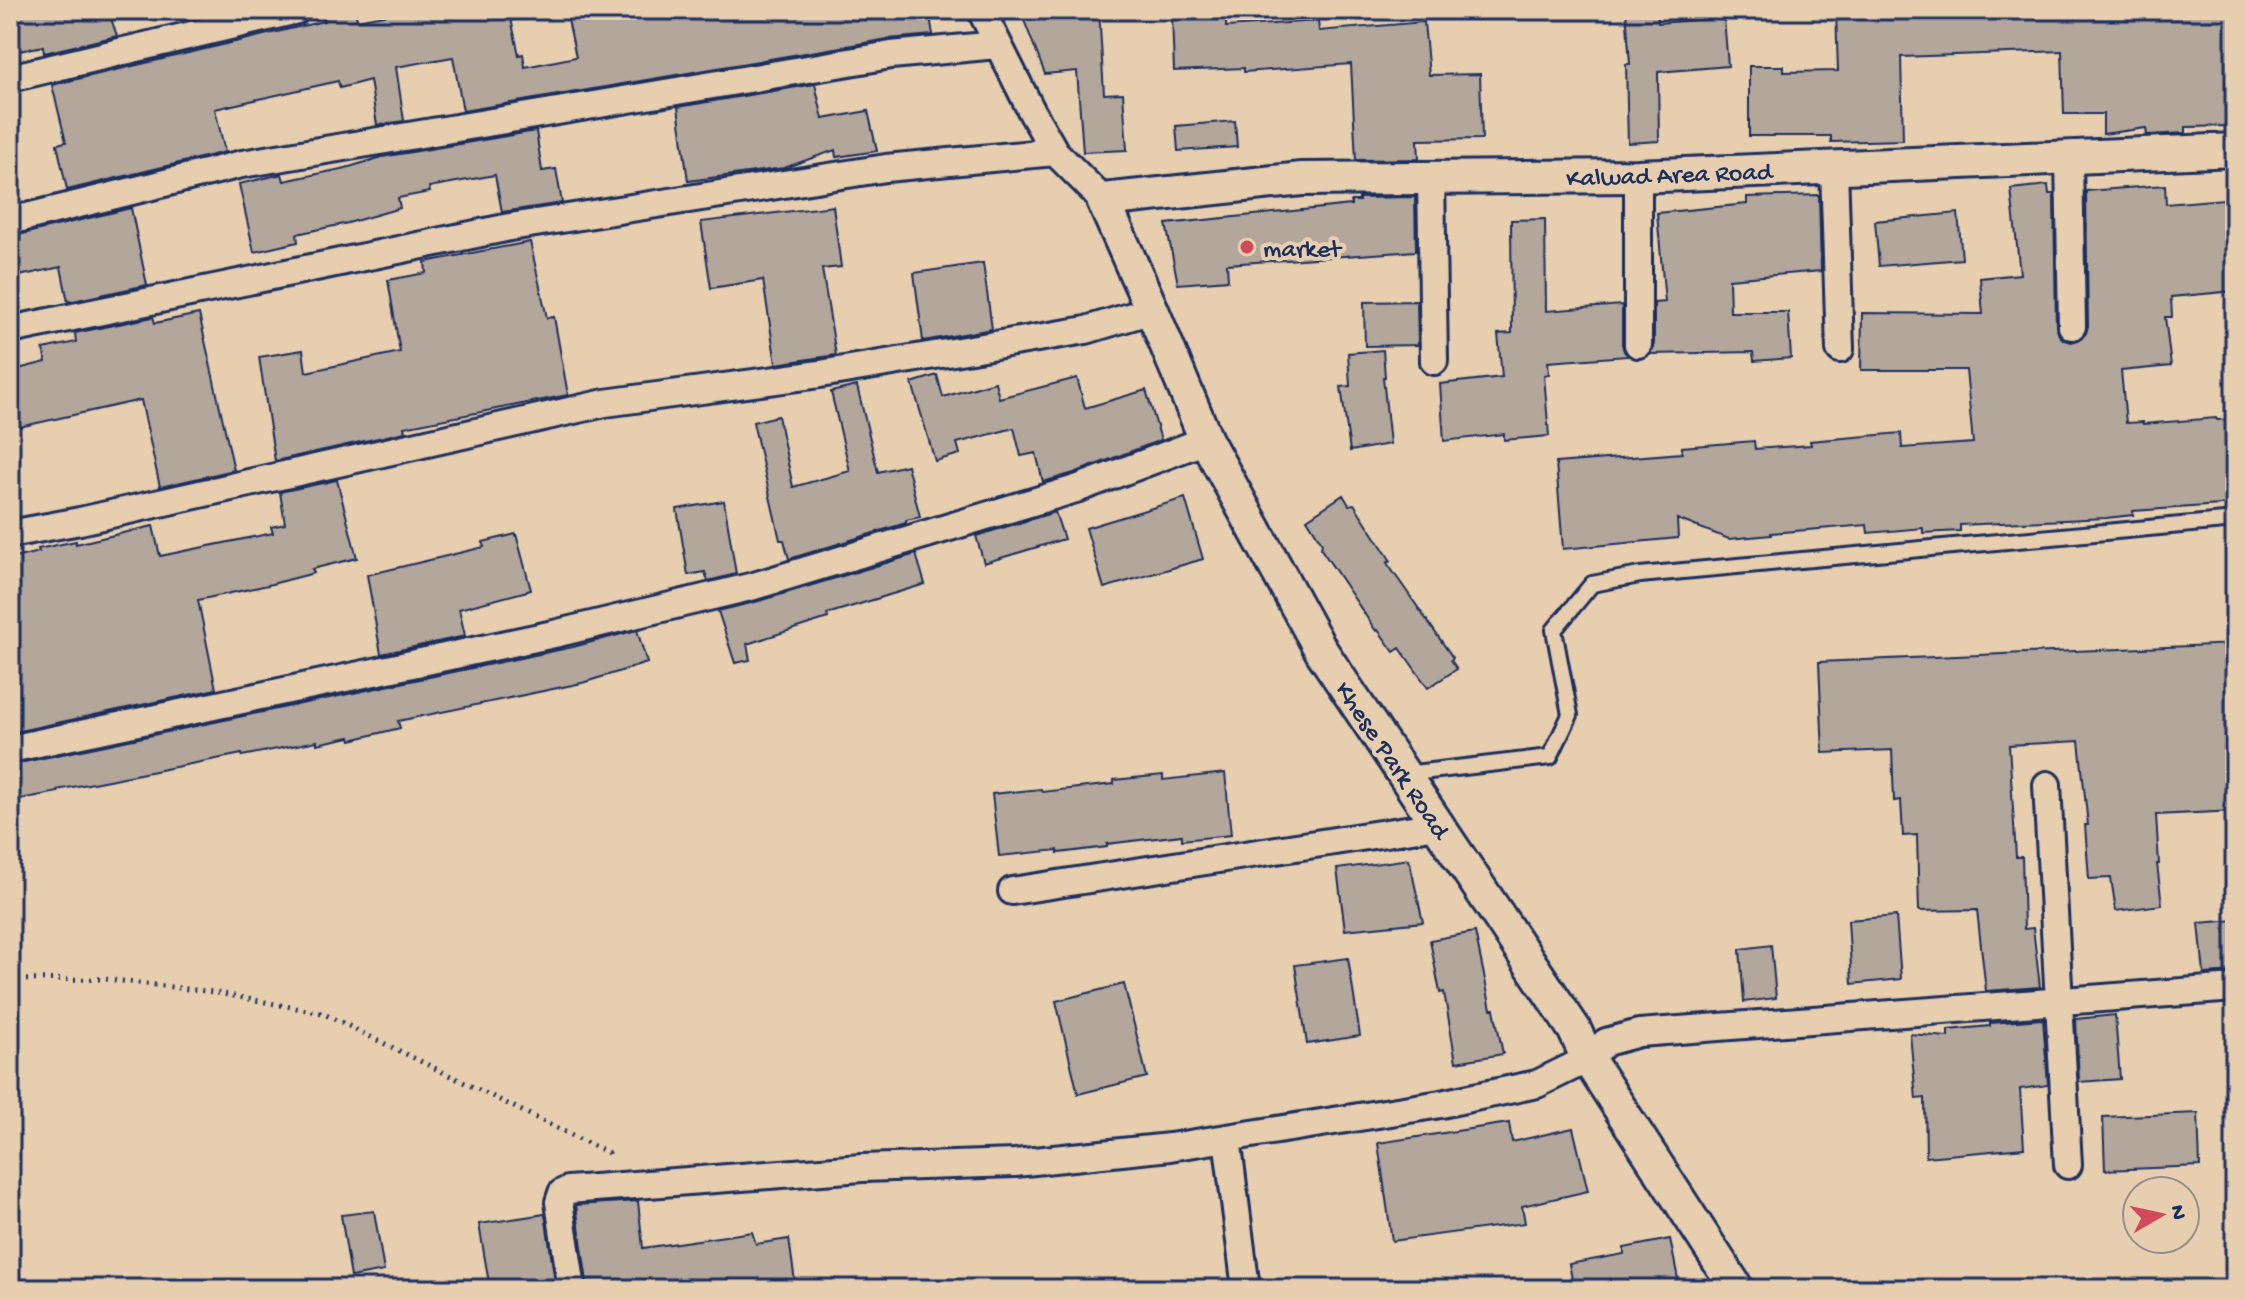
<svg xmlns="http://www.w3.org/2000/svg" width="2245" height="1299" viewBox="0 0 2245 1299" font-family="'Gochi Hand',sans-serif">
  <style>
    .building { fill: #b3a69b; stroke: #1b2f5e; stroke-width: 2 }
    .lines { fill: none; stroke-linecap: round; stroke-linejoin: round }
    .service-casing { stroke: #1b2f5e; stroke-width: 20 }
    .minor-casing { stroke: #1b2f5e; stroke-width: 32 }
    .tertiary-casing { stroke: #1b2f5e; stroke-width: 38 }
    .path { stroke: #1b2f5e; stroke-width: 5; stroke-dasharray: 2 6; stroke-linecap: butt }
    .service { stroke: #e6ceaf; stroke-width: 14 }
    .minor { stroke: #e6ceaf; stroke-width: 26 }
    .tertiary { stroke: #e6ceaf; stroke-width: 32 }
    .poi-dot { fill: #d1495b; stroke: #e6ceaf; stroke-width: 3 }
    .labels { text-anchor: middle; stroke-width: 8; stroke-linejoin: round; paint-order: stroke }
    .street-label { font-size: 26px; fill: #1b2f5e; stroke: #e6ceaf }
    .poi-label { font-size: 26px; fill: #1b2f5e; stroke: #e6ceaf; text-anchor: start }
  </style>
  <rect width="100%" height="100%" fill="#e6ceaf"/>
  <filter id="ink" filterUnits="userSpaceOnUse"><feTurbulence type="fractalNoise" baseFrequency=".0125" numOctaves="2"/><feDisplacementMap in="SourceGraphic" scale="16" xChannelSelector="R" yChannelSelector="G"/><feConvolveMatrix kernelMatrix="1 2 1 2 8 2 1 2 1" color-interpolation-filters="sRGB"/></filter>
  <g filter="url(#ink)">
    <path class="building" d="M 10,10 L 108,10 L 117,36 L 44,53 L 43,46 L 10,53 Z
      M 355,10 L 357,20 L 410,10 L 509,10 L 519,55 L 523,54 L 525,67 L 576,57 L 566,10 L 929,10 L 933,35 L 888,39 L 463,111 L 453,57 L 396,67 L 404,121 L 377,125 L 370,80 L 340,88 L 338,81 L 215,109 L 225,152 L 67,190 L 57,144 L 66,142 L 52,85 L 324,21 L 323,18 Z
      M 1020,10 L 1099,10 L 1104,94 L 1123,93 L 1127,150 L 1083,152 L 1077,71 L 1045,74 Z
      M 1626,10 L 1657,10 L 1658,23 L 1724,18 L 1728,66 L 1658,72 L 1659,141 L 1628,143 L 1626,64 L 1630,64 Z
      M 1836,10 L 2235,10 L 2235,126 L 2186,127 L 2186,133 L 2147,135 L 2146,128 L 2103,134 L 2103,114 L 2064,114 L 2062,51 L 1901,57 L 1903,140 L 1831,142 L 1831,136 L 1749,136 L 1749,66 L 1784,66 L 1784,72 L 1838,71 Z
      M 1226,14 L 1226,27 L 1318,21 L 1319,31 L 1424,22 L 1429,75 L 1480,74 L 1482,139 L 1418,140 L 1419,159 L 1356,160 L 1351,64 L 1244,72 L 1244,68 L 1174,71 L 1172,16 Z
      M 815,84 L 823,119 L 868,111 L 877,151 L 836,157 L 835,150 L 784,168 L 688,181 L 678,107 Z
      M 1235,121 L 1237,147 L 1178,151 L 1176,126 Z
      M 536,131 L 542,171 L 556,169 L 562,203 L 502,212 L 495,175 L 429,187 L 430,192 L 398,198 L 400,208 L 348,223 L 297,234 L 298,242 L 254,252 L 239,184 L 282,174 L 284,181 L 346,168 L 382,157 Z
      M 2048,185 L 2049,194 L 2054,194 L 2056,326 L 2059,335 L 2064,340 L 2072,342 L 2081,339 L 2086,333 L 2088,326 L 2086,191 L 2165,185 L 2166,204 L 2235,198 L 2235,291 L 2171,297 L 2172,317 L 2165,317 L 2171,366 L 2121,371 L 2126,423 L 2143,422 L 2143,424 L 2216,418 L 2217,420 L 2235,419 L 2235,504 L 2133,511 L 2133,515 L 2106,518 L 1960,525 L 1960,531 L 1923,533 L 1923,528 L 1868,533 L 1867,525 L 1771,533 L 1771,535 L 1729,539 L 1677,519 L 1678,538 L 1563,549 L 1556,463 L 1682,453 L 1682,447 L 1754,441 L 1755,449 L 1811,445 L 1810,441 L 1901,433 L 1902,448 L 1973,443 L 1966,370 L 1861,370 L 1862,313 L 1983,314 L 1980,278 L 2020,274 L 2011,189 Z
      M 1819,195 L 1821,271 L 1729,279 L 1730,312 L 1788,312 L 1791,358 L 1754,361 L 1753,352 L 1650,354 L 1654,344 L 1654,303 L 1665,302 L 1657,213 L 1747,204 L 1747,197 Z
      M 1415,197 L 1416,251 L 1227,264 L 1228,280 L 1178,284 L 1166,224 L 1351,205 L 1351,201 L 1359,201 L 1359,198 Z
      M 833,206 L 841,267 L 822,269 L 836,355 L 776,364 L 763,280 L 711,288 L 701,222 Z
      M 131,208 L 147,285 L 68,302 L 61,267 L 10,278 L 10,237 Z
      M 1958,213 L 1962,259 L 1879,266 L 1875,221 Z
      M 1545,219 L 1546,311 L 1622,305 L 1622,344 L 1624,351 L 1628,356 L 1548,362 L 1549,374 L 1544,375 L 1549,436 L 1504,440 L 1504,434 L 1444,441 L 1440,384 L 1502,377 L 1498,334 L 1512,333 L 1511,220 Z
      M 530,242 L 547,318 L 554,317 L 568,395 L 404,427 L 405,432 L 275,461 L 259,357 L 303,350 L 306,372 L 400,352 L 388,280 L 426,273 L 425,262 Z
      M 983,263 L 992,329 L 923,341 L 914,273 Z
      M 1417,301 L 1418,345 L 1365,346 L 1364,302 Z
      M 199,314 L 234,470 L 160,487 L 141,400 L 10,429 L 10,371 L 46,362 L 43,349 L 76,342 L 75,333 L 153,317 L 155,323 Z
      M 1383,350 L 1385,377 L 1383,377 L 1390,444 L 1350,451 L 1341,387 L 1350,386 L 1348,353 Z
      M 937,375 L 943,397 L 995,382 L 999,398 L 1077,378 L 1085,408 L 1146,390 L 1161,440 L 1074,473 L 1043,482 L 1036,453 L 1021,456 L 1014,428 L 957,443 L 960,454 L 935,461 L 912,383 Z
      M 857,386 L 878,472 L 907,465 L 920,517 L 906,520 L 906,523 L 789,559 L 784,540 L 780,540 L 753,422 L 778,416 L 793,487 L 850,471 L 831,392 Z
      M 337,480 L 357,558 L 312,569 L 314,573 L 268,585 L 198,600 L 216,689 L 10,733 L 10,559 L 39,552 L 38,549 L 76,541 L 76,544 L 153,526 L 160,556 L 273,533 L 271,527 L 285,524 L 280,492 Z
      M 1343,495 L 1349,505 L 1354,504 L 1391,561 L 1387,563 L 1453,658 L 1451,660 L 1457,669 L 1428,688 L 1400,648 L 1394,652 L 1378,630 L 1376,631 L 1321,549 L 1322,543 L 1307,519 Z
      M 1185,498 L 1203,559 L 1104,588 L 1086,528 Z
      M 724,501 L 736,574 L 708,581 L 705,572 L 688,575 L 677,509 Z
      M 1055,512 L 1064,539 L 984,563 L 976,536 Z
      M 516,534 L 531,590 L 459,609 L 465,636 L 381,654 L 367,575 L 484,547 L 483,542 Z
      M 916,554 L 925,584 L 827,614 L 828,618 L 747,644 L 750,660 L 735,663 L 718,611 L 759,601 Z
      M 637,630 L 647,663 L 582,683 L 398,721 L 400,728 L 351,740 L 350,737 L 317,744 L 317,741 L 242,756 L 242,754 L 57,790 L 58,792 L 10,801 L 10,765 L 573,647 Z
      M 2235,644 L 2235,811 L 2156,815 L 2159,864 L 2157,864 L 2162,905 L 2116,911 L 2111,878 L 2089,879 L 2085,825 L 2088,825 L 2079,741 L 2009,745 L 2016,857 L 2022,857 L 2024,929 L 2033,928 L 2040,987 L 1986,991 L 1977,910 L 1919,911 L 1917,835 L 1903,836 L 1901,800 L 1894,801 L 1892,750 L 1823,753 L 1819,662 Z
      M 1225,773 L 1231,835 L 1182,840 L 1182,835 L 1107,844 L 1107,847 L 1058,853 L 1058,850 L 999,856 L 992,794 L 1041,789 L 1042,792 L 1114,784 L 1114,780 L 1163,775 L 1163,780 Z
      M 1409,859 L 1423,922 L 1345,930 L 1337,869 Z
      M 1896,916 L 1901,979 L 1852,984 L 1848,920 Z
      M 2235,920 L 2235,972 L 2204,974 L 2199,923 Z
      M 1475,932 L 1491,1009 L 1494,1009 L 1503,1054 L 1456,1062 L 1444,992 L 1440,993 L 1430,940 Z
      M 1771,945 L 1776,998 L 1744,1002 L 1740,949 Z
      M 1348,958 L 1360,1036 L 1307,1044 L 1295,965 Z
      M 1124,984 L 1147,1077 L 1078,1094 L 1056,1001 Z
      M 2115,1015 L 2120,1079 L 2079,1082 L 2076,1019 Z
      M 2043,1019 L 2048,1085 L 2020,1089 L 2024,1148 L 1926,1157 L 1925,1098 L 1916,1099 L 1910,1034 L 1948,1037 L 1948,1030 L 1990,1026 L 1990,1023 Z
      M 2198,1113 L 2200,1166 L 2105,1170 L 2103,1117 Z
      M 1509,1123 L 1512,1142 L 1573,1128 L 1588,1191 L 1522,1206 L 1525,1223 L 1392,1241 L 1378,1143 Z
      M 638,1201 L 643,1248 L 752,1232 L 756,1244 L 789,1239 L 796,1289 L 588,1289 L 576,1205 Z
      M 374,1211 L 384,1271 L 351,1277 L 341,1215 Z
      M 545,1214 L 556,1289 L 490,1289 L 479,1224 Z
      M 1670,1239 L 1680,1289 L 1574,1289 L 1569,1264 L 1624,1254 L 1624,1248 Z"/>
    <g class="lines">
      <g class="service-casing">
        <path id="service" d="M 1405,774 L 1550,757 L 1570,715 L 1554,630 L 1592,584 L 1640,575 L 2235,520"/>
      </g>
      <g class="minor-casing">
        <path id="minor" d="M 981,10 L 1032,112 L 1055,152 L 1103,200
          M 10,78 L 297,10
          M 2069,158 L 2072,326
          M 1834,168 L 1840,349
          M 1638,176 L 1638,344
          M 1431,177 L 1434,361
          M 10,221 L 242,164 L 891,55 L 997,45
          M 10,330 L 510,227 L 886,168 L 1055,152
          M 10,534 L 80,521 L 605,403 L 820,374 L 1086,330 L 1152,310
          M 10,749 L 554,634 L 754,586 L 1079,488 L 1206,440
          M 2047,785 L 2068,1165
          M 1012,891 L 1438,825
          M 1227,1138 L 1246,1289
          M 572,1289 L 559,1202 L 562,1193 L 568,1190 L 862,1168 L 1015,1163 L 1170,1147 L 1441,1104 L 1537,1084 L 1588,1059 L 1606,1042 L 1639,1033 L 2235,988"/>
      </g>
      <g class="tertiary-casing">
        <path id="tertiary" d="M 1737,1289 L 1588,1059 L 1574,1029 L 1322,652 L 1206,440 L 1152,310 L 1103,200 L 1302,179 L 1638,176 L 2235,150"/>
      </g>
      <path class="path" d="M 10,980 L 105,979 L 213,992 L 322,1013 L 608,1153 L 608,1157"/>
      <use href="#service" class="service"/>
      <use href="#minor" class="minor"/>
      <use href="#tertiary" class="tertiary"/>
    </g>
  </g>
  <circle class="poi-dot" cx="1247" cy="247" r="8"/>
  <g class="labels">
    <g class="street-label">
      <text transform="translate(1669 173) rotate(-2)" y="9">Kalwad Area Road</text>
      <text transform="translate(1394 759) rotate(56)" y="9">Khese Park Road</text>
    </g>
    <g class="poi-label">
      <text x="1263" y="256">market</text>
    </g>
  </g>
  <rect width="2245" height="1299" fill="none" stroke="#e6ceaf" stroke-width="40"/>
  <rect x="20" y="20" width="2205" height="1259" fill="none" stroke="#1b2f5e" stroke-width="3" filter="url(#ink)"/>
  <g transform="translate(2161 1215) rotate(81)"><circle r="38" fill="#e6ceaf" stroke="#958e8f" stroke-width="2"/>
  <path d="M0-6L14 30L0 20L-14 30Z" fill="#d1495b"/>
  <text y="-12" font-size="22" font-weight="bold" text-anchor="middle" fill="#1b2f5e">N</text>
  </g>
</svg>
